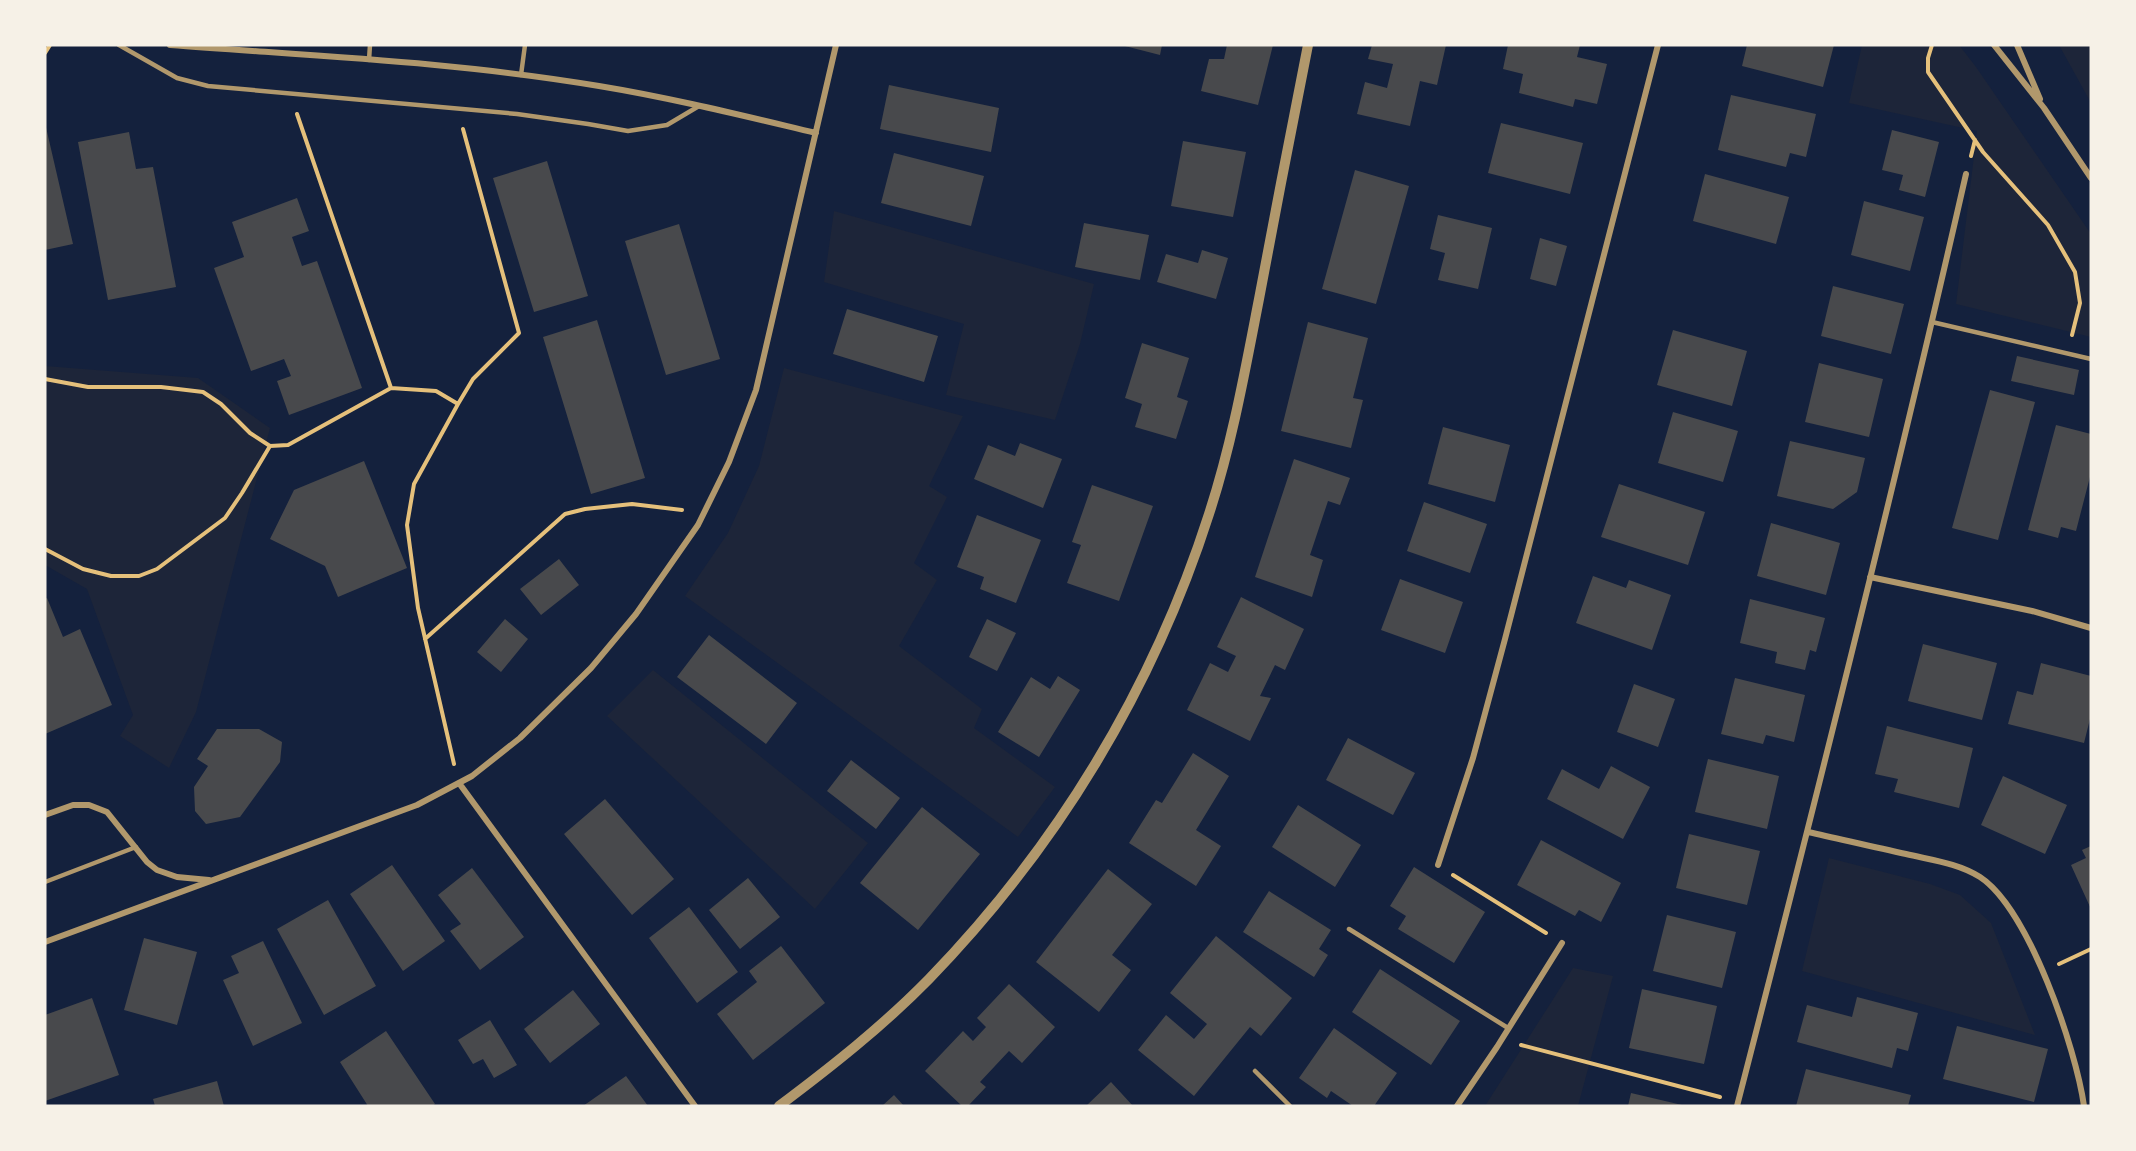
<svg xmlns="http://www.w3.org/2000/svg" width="2136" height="1151" viewBox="0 0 2136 1151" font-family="'PT Sans',sans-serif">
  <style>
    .green { fill: #1d2539 }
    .building { fill: #48494c }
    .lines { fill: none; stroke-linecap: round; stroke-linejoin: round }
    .path { stroke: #e5c07b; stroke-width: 4 }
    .service { stroke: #b1986c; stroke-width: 4.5 }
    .minor { stroke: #b1986c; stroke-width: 6 }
    .tertiary { stroke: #b1986c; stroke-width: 10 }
  </style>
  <rect width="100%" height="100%" fill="#14213d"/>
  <path class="green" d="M 1862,45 L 1959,45 L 1976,67 L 2091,234 L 2091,337 L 1956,304 L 1977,131 L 1849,103 Z
    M 2059,45 L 2091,45 L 2091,103 Z
    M 834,211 L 1094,284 L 1080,344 L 1055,420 L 946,395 L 964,324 L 824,282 Z
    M 45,366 L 198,378 L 270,428 L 196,712 L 169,768 L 120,736 L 133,715 L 87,589 L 45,565 Z
    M 784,368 L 963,416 L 929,486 L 947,497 L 914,563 L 937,580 L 899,646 L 982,709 L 974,728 L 1055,787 L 1018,837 L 685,596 L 728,533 L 759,466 Z
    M 653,670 L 868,843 L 815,909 L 607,716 Z
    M 1829,858 L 1930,884 L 1960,895 L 1991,923 L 2035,1035 L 1802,971 Z
    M 1573,968 L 1613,976 L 1578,1106 L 1485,1106 Z"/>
  <path class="building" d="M 1121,45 L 1162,45 L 1160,55 Z
    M 1227,45 L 1273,45 L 1258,105 L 1201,91 L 1209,59 L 1224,59 Z
    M 1372,45 L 1446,45 L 1437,85 L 1420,81 L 1410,126 L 1357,114 L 1365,82 L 1387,88 L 1393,64 L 1368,59 Z
    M 1508,45 L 1580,45 L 1577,57 L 1607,64 L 1597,104 L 1575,99 L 1573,107 L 1519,93 L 1523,74 L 1503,69 Z
    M 1747,45 L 1834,45 L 1823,87 L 1742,66 Z
    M 889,85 L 999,108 L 991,152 L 880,129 Z
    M 1731,95 L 1816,114 L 1806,157 L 1790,153 L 1786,167 L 1718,150 Z
    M 45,123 L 73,244 L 45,250 Z
    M 1501,123 L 1583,143 L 1570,194 L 1488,173 Z
    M 1892,130 L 1939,142 L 1925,197 L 1899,190 L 1903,175 L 1882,170 Z
    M 129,132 L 136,169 L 153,167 L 176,287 L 108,300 L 78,142 Z
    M 1183,141 L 1246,152 L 1233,217 L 1171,206 Z
    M 894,153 L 984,176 L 971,226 L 881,203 Z
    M 547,161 L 588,296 L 534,312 L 493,178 Z
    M 1355,170 L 1409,186 L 1376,304 L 1322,289 Z
    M 1705,174 L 1789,197 L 1776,244 L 1693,221 Z
    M 297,198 L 309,231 L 292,237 L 302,266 L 317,261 L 362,388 L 289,415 L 277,381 L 291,376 L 284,359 L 251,371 L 214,268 L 244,257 L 232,222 Z
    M 1864,201 L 1924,217 L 1910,271 L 1851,255 Z
    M 1438,215 L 1492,228 L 1478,289 L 1438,280 L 1445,253 L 1430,249 Z
    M 1084,223 L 1149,235 L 1140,280 L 1075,267 Z
    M 679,224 L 720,359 L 666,375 L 625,241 Z
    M 1540,238 L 1567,246 L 1556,286 L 1530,279 Z
    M 1202,250 L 1228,258 L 1216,299 L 1157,282 L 1166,254 L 1198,263 Z
    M 1833,286 L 1904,304 L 1891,354 L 1821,336 Z
    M 847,309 L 938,336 L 924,382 L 833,354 Z
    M 597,320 L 645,478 L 591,494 L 543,337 Z
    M 1308,322 L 1368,338 L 1353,398 L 1363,400 L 1351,448 L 1281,431 Z
    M 1673,330 L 1747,351 L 1732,406 L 1657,385 Z
    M 1142,343 L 1189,358 L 1177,397 L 1188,401 L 1176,439 L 1135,427 L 1142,404 L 1125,398 Z
    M 2017,356 L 2079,370 L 2074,395 L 2011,381 Z
    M 1819,363 L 1883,379 L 1869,437 L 1805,422 Z
    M 1990,390 L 2035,402 L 1998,540 L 1952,528 Z
    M 1673,412 L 1738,431 L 1723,482 L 1658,463 Z
    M 2056,425 L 2091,434 L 2091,473 L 2076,531 L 2061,527 L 2058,538 L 2028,530 Z
    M 1443,427 L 1510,445 L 1495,502 L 1428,484 Z
    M 1790,441 L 1865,458 L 1857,492 L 1833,509 L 1777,496 Z
    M 1020,443 L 1062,459 L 1043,508 L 974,479 L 988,445 L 1015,456 Z
    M 1294,459 L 1350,478 L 1340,505 L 1328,501 L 1310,555 L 1323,560 L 1312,597 L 1255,577 Z
    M 364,461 L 407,568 L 338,597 L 325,566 L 270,539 L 294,490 Z
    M 1619,484 L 1705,512 L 1688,565 L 1601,537 Z
    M 1092,485 L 1153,506 L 1119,601 L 1067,583 L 1081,545 L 1072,542 Z
    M 1424,502 L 1487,524 L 1470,573 L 1407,551 Z
    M 977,515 L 1041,540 L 1016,603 L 980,589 L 984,577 L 957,567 Z
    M 1771,523 L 1840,543 L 1826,595 L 1757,576 Z
    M 559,559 L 579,585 L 541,615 L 520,589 Z
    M 1593,576 L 1626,588 L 1629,580 L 1671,595 L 1652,650 L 1576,623 Z
    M 1400,579 L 1463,602 L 1445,653 L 1381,630 Z
    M 1241,597 L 1304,629 L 1285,670 L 1275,665 L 1260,696 L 1271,698 L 1250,741 L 1187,710 L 1210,663 L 1228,672 L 1236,656 L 1217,647 Z
    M 47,598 L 63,637 L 80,629 L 112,705 L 45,734 L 45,599 Z
    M 1750,599 L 1825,618 L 1816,652 L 1810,650 L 1805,670 L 1775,663 L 1777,652 L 1740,643 Z
    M 505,619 L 528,639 L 501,672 L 477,652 Z
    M 987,619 L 1016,633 L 997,671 L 969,657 Z
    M 709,635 L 797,703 L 766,744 L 677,677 Z
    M 1923,644 L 1997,663 L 1982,720 L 1908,701 Z
    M 2041,663 L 2091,676 L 2091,715 L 2084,743 L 2008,724 L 2017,691 L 2033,695 Z
    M 1058,676 L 1080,690 L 1039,757 L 998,732 L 1031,677 L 1050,689 Z
    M 1735,678 L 1805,695 L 1794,742 L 1766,735 L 1763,744 L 1721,734 Z
    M 1634,684 L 1675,699 L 1658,747 L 1617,732 Z
    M 1887,726 L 1973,748 L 1959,808 L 1894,792 L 1898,779 L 1875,774 Z
    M 217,729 L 259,729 L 282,742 L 280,762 L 240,817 L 206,824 L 195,811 L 194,787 L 208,766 L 197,759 Z
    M 1348,738 L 1415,773 L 1393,815 L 1326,780 Z
    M 1193,753 L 1229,776 L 1196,830 L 1221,846 L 1196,886 L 1129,843 L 1156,800 L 1162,803 Z
    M 1708,759 L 1779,776 L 1767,829 L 1695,812 Z
    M 851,760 L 900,798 L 876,829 L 827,791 Z
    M 1611,766 L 1650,787 L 1623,839 L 1547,799 L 1562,769 L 1599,789 Z
    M 2003,776 L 2067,805 L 2045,854 L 1981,825 Z
    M 605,799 L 674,879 L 632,915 L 564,834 Z
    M 1298,805 L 1361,845 L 1335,887 L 1272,847 Z
    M 922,807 L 980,854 L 918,930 L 860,883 Z
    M 1689,834 L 1760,851 L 1747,905 L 1676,888 Z
    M 1541,840 L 1621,883 L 1601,922 L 1579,910 L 1575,916 L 1517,885 Z
    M 2091,846 L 2091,909 L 2071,865 L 2086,858 L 2082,850 Z
    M 392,865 L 445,941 L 403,971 L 350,894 Z
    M 1414,867 L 1485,912 L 1454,963 L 1398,929 L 1406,916 L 1390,906 Z
    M 472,868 L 524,937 L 480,970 L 450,931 L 461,924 L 438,895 Z
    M 1108,869 L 1152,904 L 1112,955 L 1131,970 L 1099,1012 L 1036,962 Z
    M 748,878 L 780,917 L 740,949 L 709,910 Z
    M 1269,891 L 1331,930 L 1319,949 L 1328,955 L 1314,977 L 1243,932 Z
    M 328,900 L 376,986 L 324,1015 L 277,929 Z
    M 689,907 L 738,972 L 697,1003 L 649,938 Z
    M 1667,915 L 1736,932 L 1722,988 L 1653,971 Z
    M 1216,936 L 1292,998 L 1261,1036 L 1250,1027 L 1194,1096 L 1138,1050 L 1166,1015 L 1194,1039 L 1207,1024 L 1170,993 Z
    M 144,938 L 197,952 L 177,1025 L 124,1010 Z
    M 263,941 L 302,1023 L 253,1046 L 223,980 L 239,973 L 231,956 Z
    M 781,946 L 825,1003 L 753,1060 L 717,1014 L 757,982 L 749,971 Z
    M 1380,969 L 1460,1021 L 1431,1065 L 1352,1012 Z
    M 1009,984 L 1055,1027 L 1022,1063 L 1009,1051 L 980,1082 L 986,1087 L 968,1106 L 962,1106 L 925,1071 L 963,1031 L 973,1041 L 986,1027 L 977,1018 Z
    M 1642,989 L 1717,1006 L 1704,1064 L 1629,1048 Z
    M 573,990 L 600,1024 L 550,1063 L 524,1029 Z
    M 1857,997 L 1918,1013 L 1908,1051 L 1897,1048 L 1892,1068 L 1797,1042 L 1807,1005 L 1852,1017 Z
    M 92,998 L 119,1075 L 45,1101 L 45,1015 Z
    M 490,1020 L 517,1065 L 494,1078 L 483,1059 L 473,1064 L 458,1040 Z
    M 1957,1026 L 2048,1049 L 2034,1102 L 1943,1079 Z
    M 1334,1028 L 1397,1073 L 1374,1106 L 1353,1106 L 1331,1091 L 1327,1098 L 1299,1078 Z
    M 386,1031 L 435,1104 L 432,1106 L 368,1106 L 340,1062 Z
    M 1806,1069 L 1911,1095 L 1908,1106 L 1796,1106 Z
    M 626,1076 L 648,1106 L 583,1106 Z
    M 217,1081 L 224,1106 L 155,1106 L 153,1099 Z
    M 1111,1082 L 1133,1106 L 1086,1106 Z
    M 1631,1093 L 1682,1105 L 1682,1106 L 1628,1106 Z
    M 894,1095 L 904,1106 L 882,1106 Z"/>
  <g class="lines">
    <path class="path" d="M 1932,45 L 1928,58 L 1928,72 L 1983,152 L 2048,225 L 2075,272 L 2080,303 L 2072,335
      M 45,53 L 50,45
      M 297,114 L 391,388
      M 1971,156 L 1975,140
      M 45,379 L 88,387 L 161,387 L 203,392 L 221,404 L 250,433 L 270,446 L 288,445 L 391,388 L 436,391 L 458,404
      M 45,549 L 83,569 L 111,576 L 139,576 L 157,569 L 225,518 L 242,493 L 270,446
      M 425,639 L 565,514 L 585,509 L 632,504 L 682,510
      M 454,764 L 418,608 L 407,525 L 414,484 L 458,404 L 473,379 L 519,333 L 463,129
      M 1453,875 L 1546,933
      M 2059,964 L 2091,949
      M 1521,1045 L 1720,1097"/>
    <path class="service" d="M 119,45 L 177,78 L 208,86 L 517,114 L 588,124 L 628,131 L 667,125 L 699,106
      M 369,60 L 370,45
      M 521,75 L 525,45
      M 1932,322 L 2091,359
      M 45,882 L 136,847
      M 1349,929 L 1508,1028
      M 1255,1071 L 1290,1106"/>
    <path class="minor" d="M 170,45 C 312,56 457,62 599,86 C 672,98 744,116 816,133
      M 1994,45 L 2044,108 L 2091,178
      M 2017,45 L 2040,99
      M 1870,577 L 2032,611 L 2091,628
      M 459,783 L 695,1106
      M 45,815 L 73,805 L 89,805 L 107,812 L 147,862 L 157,870 L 177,877 L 209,880
      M 1808,832 C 1840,839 1873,847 1906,854 C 1931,860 1958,863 1980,877 C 2029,909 2076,1049 2084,1106
      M 1438,865 L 1473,758 L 1505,639 L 1658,45
      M 45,942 L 417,805 L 472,776 L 520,738 L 591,668 L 636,614 L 698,525 L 729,462 L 756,390 L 836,45
      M 1457,1106 L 1497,1047 L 1562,943
      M 1737,1106 C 1817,796 1895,486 1966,174"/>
    <path class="tertiary" d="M 779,1106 C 831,1067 883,1026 929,979 C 1057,847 1153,689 1209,514 C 1232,444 1245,371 1259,299 C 1275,214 1291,130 1308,45"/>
  </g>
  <rect width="2136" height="1151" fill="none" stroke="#f6f1e7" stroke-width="93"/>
</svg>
